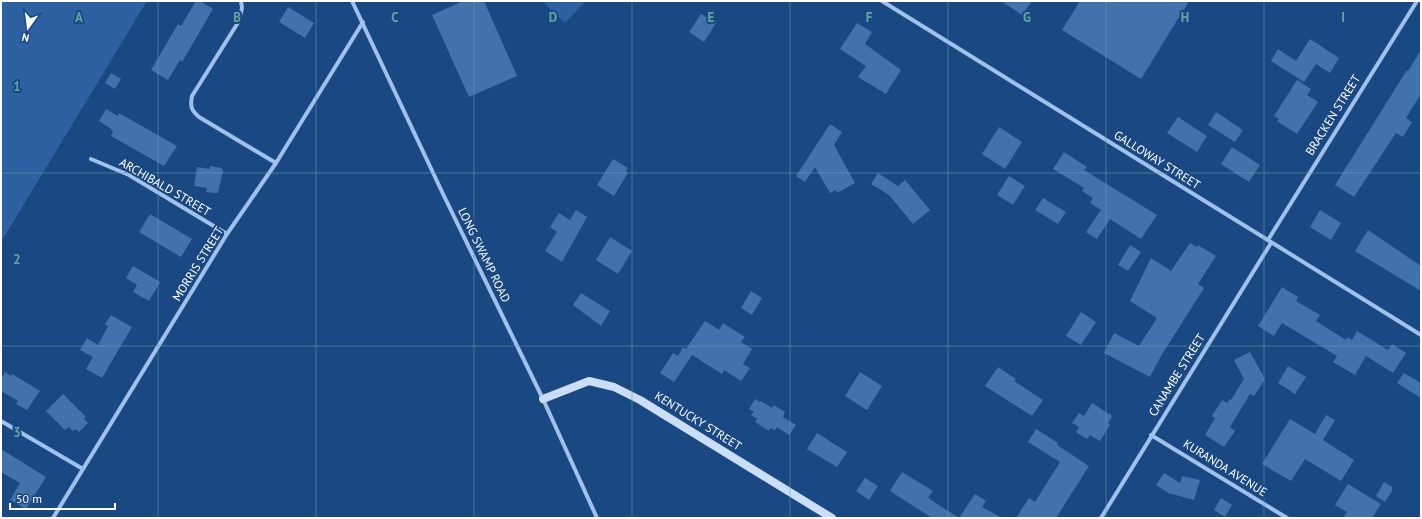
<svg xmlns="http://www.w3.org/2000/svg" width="1422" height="519" viewBox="0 0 1422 519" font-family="'PT Sans',sans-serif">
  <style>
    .green { fill: #2d61a1 }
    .building { fill: #4371ab }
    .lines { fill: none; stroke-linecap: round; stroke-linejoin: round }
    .street { stroke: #9fc1eb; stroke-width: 4 }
    .secondary { stroke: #cadef8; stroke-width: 8 }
    .grid { fill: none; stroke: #63a6a1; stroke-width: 1; stroke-opacity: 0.55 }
    .labels { text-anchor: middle; stroke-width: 4; stroke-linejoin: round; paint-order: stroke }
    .street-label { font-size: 12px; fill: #fff; stroke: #1a4882 }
    .grid-label { font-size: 13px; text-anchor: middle; font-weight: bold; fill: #63a6a1; stroke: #1a4882; stroke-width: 4; stroke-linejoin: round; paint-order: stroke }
  </style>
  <rect width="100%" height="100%" fill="#1a4882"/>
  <path class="green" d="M 1,1 L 147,1 L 1,242 Z
    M 542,1 L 586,1 L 565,23 Z"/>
  <path class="building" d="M 196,1 L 200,1 L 213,9 L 182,62 L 180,60 L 168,80 L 151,70 L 178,24 L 181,26 Z
    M 463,1 L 484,1 L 517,76 L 469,97 L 432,15 Z
    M 1001,1 L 1032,1 L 1022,15 Z
    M 1080,1 L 1189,1 L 1141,79 L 1062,30 Z
    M 288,7 L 314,23 L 305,38 L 279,22 Z
    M 701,14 L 716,23 L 704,42 L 689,32 Z
    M 857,23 L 872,32 L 865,44 L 901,70 L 886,94 L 858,77 L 866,66 L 840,49 Z
    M 1310,39 L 1339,58 L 1330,73 L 1316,64 L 1304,82 L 1271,61 L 1278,49 L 1296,61 Z
    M 1421,50 L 1421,94 L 1406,118 L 1412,122 L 1403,137 L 1396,133 L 1354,197 L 1335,185 L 1407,70 L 1408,71 Z
    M 111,73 L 121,79 L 115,89 L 105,83 Z
    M 1297,80 L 1311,89 L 1307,95 L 1318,102 L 1297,134 L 1277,121 L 1279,119 L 1274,116 Z
    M 106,109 L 118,116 L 119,113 L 177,146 L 166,163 L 164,166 L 111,136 L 113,132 L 110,128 L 99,121 Z
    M 1216,112 L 1243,130 L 1235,142 L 1208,125 Z
    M 1178,117 L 1207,136 L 1197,152 L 1167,133 Z
    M 830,124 L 842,132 L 834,145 L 855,183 L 837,193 L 836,190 L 830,193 L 815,167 L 805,182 L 796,176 Z
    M 999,127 L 1022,142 L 1005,169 L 982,154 Z
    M 1232,147 L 1260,165 L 1249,182 L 1221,164 Z
    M 1064,152 L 1087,167 L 1084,170 L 1157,215 L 1141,239 L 1110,219 L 1097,239 L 1086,232 L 1101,210 L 1090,203 L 1093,198 L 1082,191 L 1084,188 L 1053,169 Z
    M 613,159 L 628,168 L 626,172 L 628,173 L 614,196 L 597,185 Z
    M 210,166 L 222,168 L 223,171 L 218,193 L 206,192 L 207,188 L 194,186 L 197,167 L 210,169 Z
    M 878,173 L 898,186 L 905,180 L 930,210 L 913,224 L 889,195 L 871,184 Z
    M 1009,176 L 1025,186 L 1013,205 L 997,195 Z
    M 1043,198 L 1066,212 L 1058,224 L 1035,210 Z
    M 576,210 L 587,217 L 562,262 L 545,251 L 557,232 L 550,227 L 559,213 L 570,220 Z
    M 1320,210 L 1341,223 L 1331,240 L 1310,227 Z
    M 150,214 L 192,239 L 181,257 L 139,232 Z
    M 1368,230 L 1421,266 L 1421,291 L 1355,251 Z
    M 610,237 L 632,251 L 618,274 L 596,260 Z
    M 1190,243 L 1197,247 L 1198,245 L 1216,256 L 1198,284 L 1204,288 L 1161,356 L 1150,377 L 1104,353 L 1114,333 L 1139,346 L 1157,318 L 1130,301 L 1151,258 L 1171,271 Z
    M 1130,245 L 1141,252 L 1128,271 L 1118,265 Z
    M 133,266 L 160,282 L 149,301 L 133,292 L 137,285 L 126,278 Z
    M 1282,287 L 1298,297 L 1296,301 L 1320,315 L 1316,321 L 1346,340 L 1348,337 L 1352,340 L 1357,331 L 1388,350 L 1392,344 L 1406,353 L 1393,373 L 1366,356 L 1355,375 L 1333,362 L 1337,356 L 1282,323 L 1274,336 L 1258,326 Z
    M 751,291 L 762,298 L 752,315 L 741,308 Z
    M 581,293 L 610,311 L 601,326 L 573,305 Z
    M 1081,312 L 1096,322 L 1081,345 L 1066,336 Z
    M 111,315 L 132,327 L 102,378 L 86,369 L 93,357 L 80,350 L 87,338 L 98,345 L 108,326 L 105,324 Z
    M 705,321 L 719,330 L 723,323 L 745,337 L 741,342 L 752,349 L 743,364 L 750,368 L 741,381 L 724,370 L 722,374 L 692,355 L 674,382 L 660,373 L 673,353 L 678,356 L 683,347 L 686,349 Z
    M 1250,352 L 1265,379 L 1254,396 L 1250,394 L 1230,427 L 1235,431 L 1224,447 L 1205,435 L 1215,418 L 1212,416 L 1222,400 L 1227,403 L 1230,399 L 1231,400 L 1244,379 L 1234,360 Z
    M 1288,366 L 1306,377 L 1295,394 L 1278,383 Z
    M 998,367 L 1016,379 L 1014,381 L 1043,400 L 1032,416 L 985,386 Z
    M 5,372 L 11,376 L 12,374 L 40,391 L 27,410 L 16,404 L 18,401 L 1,391 L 1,379 Z
    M 860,372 L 882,386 L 867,410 L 845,396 Z
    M 1404,373 L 1421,383 L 1421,398 L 1397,383 Z
    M 63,394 L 86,417 L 84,419 L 88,423 L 79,432 L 75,429 L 73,431 L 69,427 L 65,430 L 46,411 Z
    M 755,399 L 760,402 L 761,401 L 772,408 L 774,405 L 785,412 L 783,417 L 796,425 L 789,435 L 777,427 L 775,430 L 770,428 L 769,431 L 755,422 L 757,419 L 751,415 L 754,412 L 749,409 Z
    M 1092,403 L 1112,416 L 1108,423 L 1110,425 L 1100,441 L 1090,435 L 1087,439 L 1076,432 L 1079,427 L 1072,423 L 1079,413 L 1084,416 Z
    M 1326,415 L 1335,420 L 1323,440 L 1354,460 L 1341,481 L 1305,459 L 1291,481 L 1262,464 L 1290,419 L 1315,434 Z
    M 1036,429 L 1058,443 L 1057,445 L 1089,466 L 1056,518 L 1016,518 L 1029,498 L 1035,502 L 1060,462 L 1028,442 Z
    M 817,433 L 847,452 L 837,467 L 807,449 Z
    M 1,449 L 46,477 L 26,509 L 10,500 L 20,483 L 1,472 Z
    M 902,472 L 933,491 L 928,498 L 959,518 L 932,518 L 890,491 Z
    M 1164,473 L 1180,483 L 1182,476 L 1200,480 L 1194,500 L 1168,493 L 1156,485 Z
    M 865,478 L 878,486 L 869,500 L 856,491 Z
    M 1384,482 L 1392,487 L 1392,491 L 1385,502 L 1376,496 Z
    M 1348,484 L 1381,504 L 1372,518 L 1343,518 L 1347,512 L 1335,505 Z
    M 975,494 L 986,501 L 982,507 L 1002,518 L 959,518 Z
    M 1221,498 L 1232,505 L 1225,517 L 1214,510 Z"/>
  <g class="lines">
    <path class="street" d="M 241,1 L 242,8 L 239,21 L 192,96 C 190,106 191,110 199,117 L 276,163
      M 352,1 L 444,196 L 543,399 L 597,518
      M 882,1 L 1421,335
      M 91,159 L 129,175 L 227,234
      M 1268,240 L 1417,1
      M 1,421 L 83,469
      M 1151,435 L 1287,518
      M 53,518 L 227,234 L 276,163 L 363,22
      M 1101,518 L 1271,243"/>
    <path class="secondary" d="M 543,399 L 589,381 L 614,387 L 640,400 L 832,518"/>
  </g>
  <path class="grid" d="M 158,1 L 158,518M 316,1 L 316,518M 474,1 L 474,518M 632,1 L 632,518M 790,1 L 790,518M 948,1 L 948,518M 1106,1 L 1106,518M 1264,1 L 1264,518M 1,173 L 1421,173M 1,346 L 1421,346"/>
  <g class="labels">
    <g class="street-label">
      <text transform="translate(1333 115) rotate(-58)" y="4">BRACKEN STREET</text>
      <text transform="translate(1157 160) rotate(32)" y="4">GALLOWAY STREET</text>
      <text transform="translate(165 187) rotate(30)" y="4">ARCHIBALD STREET</text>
      <text transform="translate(484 255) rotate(64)" y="4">LONG SWAMP ROAD</text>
      <text transform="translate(198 264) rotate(-58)" y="4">MORRIS STREET</text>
      <text transform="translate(1177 375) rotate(-58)" y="4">CANAMBE STREET</text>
      <text transform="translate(698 421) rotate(32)" y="4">KENTUCKY STREET</text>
      <text transform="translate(1225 468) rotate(32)" y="4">KURANDA AVENUE</text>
    </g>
  </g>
  <g class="grid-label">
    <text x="79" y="22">A</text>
    <text x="237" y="22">B</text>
    <text x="395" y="22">C</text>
    <text x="553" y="22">D</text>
    <text x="711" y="22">E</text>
    <text x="869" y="22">F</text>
    <text x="1027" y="22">G</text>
    <text x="1185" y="22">H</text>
    <text x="1343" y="22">I</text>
    <text x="17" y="91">1</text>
    <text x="17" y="264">2</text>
    <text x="17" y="437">3</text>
  </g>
  <rect width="1422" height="519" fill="none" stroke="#ffffff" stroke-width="4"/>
  <g transform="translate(28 28) rotate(194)" stroke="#1a4882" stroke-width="3" paint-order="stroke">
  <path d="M0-3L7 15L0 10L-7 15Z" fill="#ffffff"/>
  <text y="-6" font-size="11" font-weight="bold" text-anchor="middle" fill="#ffffff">N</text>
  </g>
  <path d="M10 503v6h105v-6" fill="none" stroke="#ffffff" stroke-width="2"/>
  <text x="16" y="503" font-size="12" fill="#ffffff" stroke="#1a4882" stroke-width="3" paint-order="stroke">50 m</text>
</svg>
